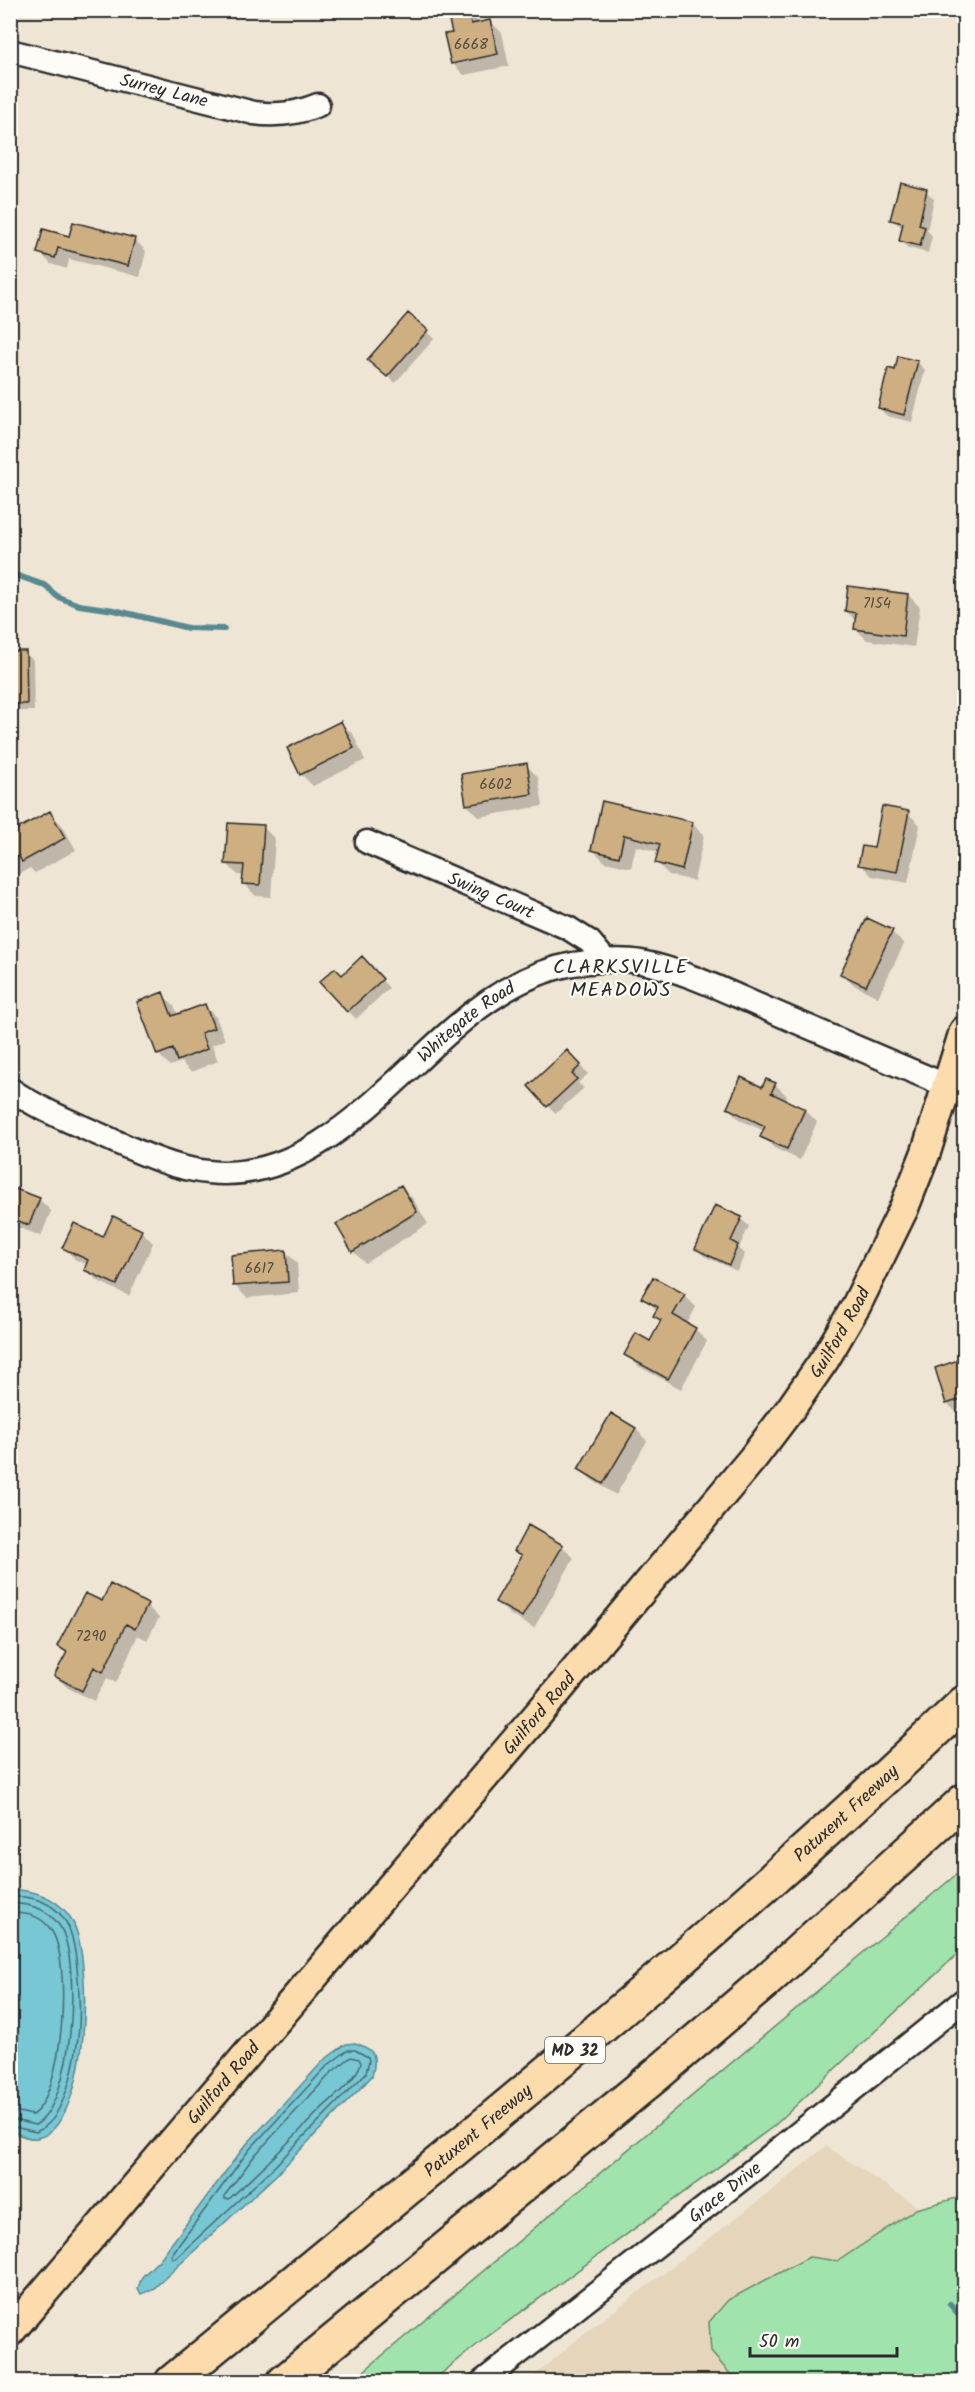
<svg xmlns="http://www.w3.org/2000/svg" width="975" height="2392" viewBox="0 0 975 2392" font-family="Kalam,sans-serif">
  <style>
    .built { fill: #e5d5bb }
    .green { fill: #a1e3ad; stroke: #66876c; stroke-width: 1.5 }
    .water { fill: #77c7d4; stroke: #598990; stroke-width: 1.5 }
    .shadow { fill: #0003 }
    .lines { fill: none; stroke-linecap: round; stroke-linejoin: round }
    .shore { stroke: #49696f; stroke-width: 1.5 }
    .stream { stroke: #598990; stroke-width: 6 }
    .building { fill: #cdaf82; stroke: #2b2b2b; stroke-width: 1.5 }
    .minor-casing { stroke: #2b2b2b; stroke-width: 27 }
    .major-casing { stroke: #2b2b2b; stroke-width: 33 }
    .highway-casing { stroke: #2b2b2b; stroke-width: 38 }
    .minor { stroke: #fdfcf7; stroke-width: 22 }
    .major { stroke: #fcdcac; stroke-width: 28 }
    .highway { stroke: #fcdcac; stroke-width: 33 }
    .labels { text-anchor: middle; stroke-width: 4.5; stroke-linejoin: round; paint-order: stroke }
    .number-label { font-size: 15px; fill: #544c41 }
    .shield { fill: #fdfcf7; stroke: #6a6a68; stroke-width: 1.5 }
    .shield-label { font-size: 16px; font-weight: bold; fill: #2b2b2b }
    .street-label { font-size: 18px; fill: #2b2b2b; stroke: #fdfcf7 }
    .neighbourhood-label { font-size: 20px; letter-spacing: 1.5px; fill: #2b2b2b; stroke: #fdfcf7 }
  </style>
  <rect width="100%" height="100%" fill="#efe5d4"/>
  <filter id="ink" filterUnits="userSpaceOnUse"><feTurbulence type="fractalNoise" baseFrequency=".0167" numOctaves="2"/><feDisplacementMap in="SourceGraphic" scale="12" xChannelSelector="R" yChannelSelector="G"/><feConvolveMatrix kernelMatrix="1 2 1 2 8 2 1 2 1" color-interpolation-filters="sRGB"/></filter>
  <g filter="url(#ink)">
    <path class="built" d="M 826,2146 L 964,2237 L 964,2381 L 527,2382 L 585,2333 L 769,2193 Z"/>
    <path class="green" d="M 964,1868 L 964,1948 L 774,2126 L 483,2340 L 432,2381 L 352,2381 Z
      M 964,2196 L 964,2381 L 742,2381 L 731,2375 L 711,2352 L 709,2322 L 728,2300 L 809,2257 L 838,2261 L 916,2209 Z"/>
    <path class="water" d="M 20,1890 C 39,1892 58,1900 70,1917 C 95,1953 90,2129 37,2138 C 28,2140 18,2134 11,2131 L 10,1891 Z
      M 355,2043 C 376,2050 377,2056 372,2076 L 276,2175 L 152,2290 L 141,2294 L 138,2288 L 142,2277 L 160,2259 L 244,2147 L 324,2060 L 346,2044 Z"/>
    <path class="shadow" d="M 468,10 L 480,24 L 490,21 L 502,33 L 509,66 L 464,75 L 452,63 L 453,34 Z
      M 926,191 L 934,199 L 927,230 L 932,236 L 928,253 L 908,248 L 900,240 L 903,228 L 892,220 Z
      M 70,237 L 134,239 L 146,251 L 140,277 L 69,259 L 67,269 L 51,264 L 39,252 Z
      M 426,331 L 434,339 L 395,383 L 377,367 Z
      M 917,362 L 925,370 L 912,422 L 887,416 L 879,408 L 896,371 Z
      M 908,595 L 920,607 L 914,647 L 867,640 L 855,628 L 856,621 L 846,611 Z
      M 10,653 L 25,653 L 33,660 L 34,711 L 10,711 Z
      M 341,723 L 353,734 L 365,760 L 313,786 L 301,774 Z
      M 526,765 L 538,777 L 543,806 L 479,817 L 467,805 Z
      M 604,802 L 692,823 L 704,835 L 694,881 L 669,875 L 657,863 L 659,852 L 636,846 L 631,868 L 605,862 L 593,850 Z
      M 50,813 L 62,825 L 76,850 L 35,873 L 30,868 L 17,875 L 10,868 L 10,835 Z
      M 908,813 L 920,825 L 908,883 L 872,876 L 860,864 Z
      M 263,827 L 275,839 L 271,897 L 256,896 L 244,884 L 244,876 L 238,875 L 226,863 Z
      M 892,932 L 904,944 L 878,997 L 854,985 L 842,973 Z
      M 369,966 L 389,988 L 356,1019 L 321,982 Z
      M 162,994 L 174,1006 L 178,1015 L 204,1005 L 216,1017 L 225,1040 L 212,1045 L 218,1061 L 191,1072 L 181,1062 L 170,1066 L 158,1054 Z
      M 567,1052 L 588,1074 L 578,1083 L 584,1088 L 556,1113 L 548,1106 Z
      M 775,1084 L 787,1096 L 785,1101 L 805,1110 L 817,1122 L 800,1160 L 774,1148 L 762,1136 L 764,1131 L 740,1120 L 728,1108 Z
      M 401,1187 L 413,1199 L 428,1224 L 365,1263 L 353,1251 Z
      M 10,1189 L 39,1199 L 51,1211 L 41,1236 L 17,1227 L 13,1238 L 10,1237 Z
      M 716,1207 L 741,1219 L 749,1226 L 739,1248 L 745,1254 L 737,1271 L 704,1256 L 696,1248 Z
      M 141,1231 L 153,1243 L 129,1296 L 98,1281 L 86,1269 L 88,1265 L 76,1260 L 64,1248 Z
      M 285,1251 L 297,1263 L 299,1293 L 247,1298 L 235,1286 Z
      M 684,1295 L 696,1307 L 687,1324 L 695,1329 L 707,1341 L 681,1389 L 638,1366 L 626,1354 L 650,1343 L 661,1322 L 655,1316 L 658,1311 L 643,1298 Z
      M 964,1360 L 964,1407 L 955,1411 L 947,1403 L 936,1369 Z
      M 612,1415 L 636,1429 L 647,1441 L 616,1495 L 592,1480 L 580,1469 Z
      M 562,1546 L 574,1558 L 534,1628 L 509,1614 L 497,1602 L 522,1557 L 516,1550 Z
      M 102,1603 L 147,1606 L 159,1618 L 147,1640 L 138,1635 L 116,1683 L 107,1678 L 94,1701 L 68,1688 L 56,1676 L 67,1654 L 59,1646 Z"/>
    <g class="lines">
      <path class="shore" d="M 10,1897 C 32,1895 54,1902 66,1922 C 79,1944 82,2018 77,2044 C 74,2067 68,2093 56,2114 C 52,2122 44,2128 36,2132 L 10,2126
        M 10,1904 C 30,1903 47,1908 59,1925 C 82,1958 74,2105 35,2125 L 10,2119
        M 10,1913 C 27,1913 41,1915 51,1930 C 72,1959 64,2095 32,2115 L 10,2110
        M 348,2050 L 355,2050 L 368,2057 L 369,2061 L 366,2073 L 271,2170 L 176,2258 L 172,2258 L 172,2254 L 249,2150 L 328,2065 Z
        M 351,2057 L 359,2059 L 361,2063 C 356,2080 335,2096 322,2108 C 292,2139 261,2170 229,2199 L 225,2199 L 225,2195 L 255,2155 L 333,2071 Z"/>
      <path class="stream" d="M 10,573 L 44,585 L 58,597 L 79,605 L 114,610 L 188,628 L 224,629
        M 950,2304 L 961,2317 L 964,2338"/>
    </g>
    <path class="building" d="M 456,10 L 468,10 L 471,24 L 490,20 L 498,54 L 451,64 L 444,34 L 452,33 L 447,12 Z
      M 900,182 L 927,189 L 919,225 L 925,227 L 920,246 L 899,241 L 903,223 L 890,220 Z
      M 73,222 L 135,238 L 128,266 L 58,248 L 55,258 L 37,253 L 43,229 L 69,236 Z
      M 408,313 L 428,330 L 387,377 L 367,360 Z
      M 898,356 L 918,361 L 904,415 L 878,408 L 888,368 L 895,370 Z
      M 848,586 L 908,594 L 903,636 L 854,629 L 856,613 L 845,611 Z
      M 10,651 L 26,651 L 27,704 L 10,704 Z
      M 341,721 L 354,748 L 300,775 L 287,748 Z
      M 527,763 L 532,794 L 466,805 L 461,774 Z
      M 602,801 L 693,822 L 682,870 L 655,863 L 660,844 L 624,835 L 619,857 L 591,850 Z
      M 882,806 L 909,811 L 897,872 L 858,865 L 862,846 L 874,848 Z
      M 50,811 L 65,838 L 22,862 L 19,856 L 10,860 L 10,833 Z
      M 228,823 L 264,825 L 260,885 L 242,884 L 244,865 L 225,864 Z
      M 867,918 L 893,930 L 866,986 L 840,974 Z
      M 362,956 L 383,979 L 347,1012 L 319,982 L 335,968 L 342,975 Z
      M 163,992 L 172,1016 L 205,1004 L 214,1028 L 201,1033 L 207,1049 L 177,1061 L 173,1049 L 157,1055 L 137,1002 Z
      M 567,1050 L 581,1065 L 572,1074 L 577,1079 L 547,1107 L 528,1086 Z
      M 741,1077 L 762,1087 L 766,1079 L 776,1083 L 771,1093 L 805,1109 L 787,1149 L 760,1137 L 765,1126 L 727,1108 Z
      M 401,1185 L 417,1212 L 352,1252 L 336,1224 Z
      M 10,1187 L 40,1198 L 29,1225 L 10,1218 Z
      M 715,1205 L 742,1217 L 731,1241 L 738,1245 L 729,1265 L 695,1249 Z
      M 113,1216 L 142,1230 L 117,1285 L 84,1270 L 88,1260 L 62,1248 L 74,1223 L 103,1237 Z
      M 286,1250 L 288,1282 L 233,1286 L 231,1255 Z
      M 653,1277 L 685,1294 L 673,1315 L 696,1328 L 668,1379 L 624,1355 L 636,1333 L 650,1341 L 661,1320 L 653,1316 L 658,1307 L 641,1298 Z
      M 964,1358 L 964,1398 L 946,1404 L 935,1368 Z
      M 611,1413 L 636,1428 L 603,1484 L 578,1469 Z
      M 528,1525 L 563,1545 L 522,1617 L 495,1602 L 522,1555 L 514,1551 Z
      M 110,1584 L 148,1604 L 135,1629 L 126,1624 L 103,1672 L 94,1667 L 82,1691 L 54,1676 L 67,1652 L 57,1646 L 85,1593 L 102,1601 Z"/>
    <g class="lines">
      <g class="minor-casing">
        <g id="minor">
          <path id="s1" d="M 10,51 L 254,113 C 277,116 296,114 318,105"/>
          <path id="s2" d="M 367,842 L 568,928 L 590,942 L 606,961"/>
          <path id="s3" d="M 10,1089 C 41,1111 79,1125 114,1141 C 143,1154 176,1169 208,1172 C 310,1184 385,1087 454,1028 C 487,999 529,972 573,964 C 594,961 620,958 641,962 C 687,971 731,994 774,1012 C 832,1037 890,1062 948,1086"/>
          <path id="s4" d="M 482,2382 L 753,2170 L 964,2000"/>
        </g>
      </g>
      <g class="major-casing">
        <g id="major">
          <path id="s5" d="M 10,2332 L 557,1692 L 753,1458 L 791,1408 L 825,1359 L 856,1306 L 904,1208 L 926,1152 L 964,1031"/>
        </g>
      </g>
      <g class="highway-casing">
        <g id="highway">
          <path id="s6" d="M 172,2382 C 441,2160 713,1944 964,1703"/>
          <path d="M 284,2382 L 656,2075 L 765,1982 L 964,1801"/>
        </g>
      </g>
      <use href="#minor" class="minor"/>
      <use href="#major" class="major"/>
      <use href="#highway" class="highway"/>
    </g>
  </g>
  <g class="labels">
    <g class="number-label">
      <text x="471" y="49">6668</text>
      <text x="877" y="608">7154</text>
      <text x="496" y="789">6602</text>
      <text x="259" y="1273">6617</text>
      <text x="91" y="1641">7290</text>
    </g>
    <rect class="shield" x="545" y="2037" width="60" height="26" rx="4.5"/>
    <g class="shield-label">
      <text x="575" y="2056">MD 32</text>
    </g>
    <g class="street-label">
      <text dy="6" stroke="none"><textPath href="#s1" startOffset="159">Surrey Lane</textPath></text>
      <text dy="6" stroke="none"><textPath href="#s2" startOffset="135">Swing Court</textPath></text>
      <text dy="6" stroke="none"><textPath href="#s3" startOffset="524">Whitegate Road</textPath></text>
      <text dy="6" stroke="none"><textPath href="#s5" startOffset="1300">Guilford Road</textPath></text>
      <text dy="6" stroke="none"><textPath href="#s5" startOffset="814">Guilford Road</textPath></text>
      <text dy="6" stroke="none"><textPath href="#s6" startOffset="882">Patuxent Freeway</textPath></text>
      <text dy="6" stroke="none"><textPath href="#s5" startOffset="328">Guilford Road</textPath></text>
      <text dy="6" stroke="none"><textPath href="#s6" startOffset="396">Patuxent Freeway</textPath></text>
      <text dy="6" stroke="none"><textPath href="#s4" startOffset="308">Grace Drive</textPath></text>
    </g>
    <g class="neighbourhood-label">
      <text x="621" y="973">CLARKSVILLE<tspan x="621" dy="23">MEADOWS</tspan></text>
    </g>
  </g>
  <rect width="975" height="2392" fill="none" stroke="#fdfcf7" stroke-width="36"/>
  <rect x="18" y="18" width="939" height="2356" fill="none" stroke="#2b2b2b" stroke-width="2" filter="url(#ink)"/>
  <path d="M750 2347v9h147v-9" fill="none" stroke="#2b2b2b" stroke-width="3"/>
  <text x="759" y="2347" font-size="18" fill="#2b2b2b" stroke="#fdfcf7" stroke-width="4.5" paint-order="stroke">50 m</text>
</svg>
